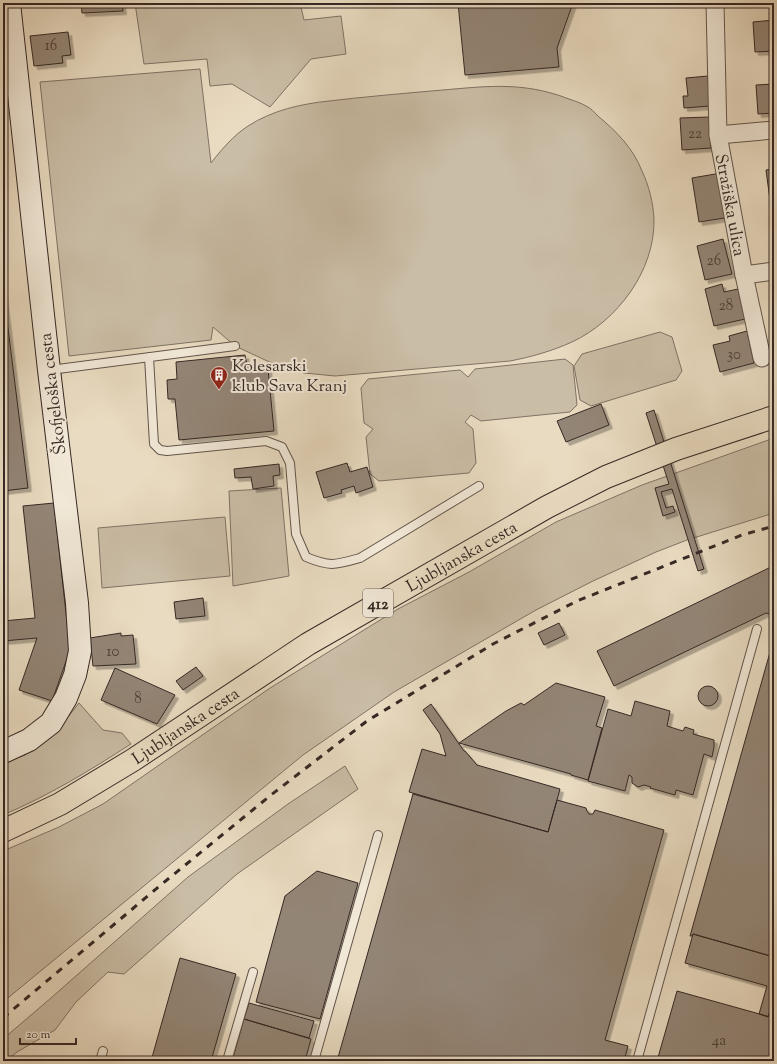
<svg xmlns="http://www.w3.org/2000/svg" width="777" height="1064" viewBox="0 0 777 1064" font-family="'Sorts Mill Goudy',serif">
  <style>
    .green { fill: #cabda6; stroke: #807265 }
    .building { fill: #938576; stroke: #352824; filter: url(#shadow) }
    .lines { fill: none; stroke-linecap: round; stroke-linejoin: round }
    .lane-casing { stroke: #62554b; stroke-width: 10 }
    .street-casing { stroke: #62554b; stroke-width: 19 }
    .secondary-casing { stroke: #352824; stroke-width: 24 }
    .primary-casing { stroke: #352824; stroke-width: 24 }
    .lane { stroke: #f1e8d7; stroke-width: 8 }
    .street { stroke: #f1e8d7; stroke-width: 17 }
    .secondary { stroke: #f1e8d7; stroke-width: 22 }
    .primary { stroke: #e9dbc1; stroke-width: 22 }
    .rail { stroke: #352824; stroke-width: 3; stroke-dasharray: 7 7; stroke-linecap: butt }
    .labels { text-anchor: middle; stroke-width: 4; stroke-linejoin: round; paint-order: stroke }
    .number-label { font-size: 15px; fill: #4c3f38 }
    .shield { fill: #f1e8d7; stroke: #6d625a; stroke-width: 1 }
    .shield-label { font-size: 16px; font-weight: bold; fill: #352824 }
    .street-label { font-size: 17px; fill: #352824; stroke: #f1e8d7 }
    .poi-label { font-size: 17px; fill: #352824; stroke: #f1e8d7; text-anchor: start }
  </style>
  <defs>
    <filter id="shadow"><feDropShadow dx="3.5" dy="3.5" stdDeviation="0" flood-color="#0004"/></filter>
  </defs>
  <rect width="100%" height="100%" fill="#e9dbc1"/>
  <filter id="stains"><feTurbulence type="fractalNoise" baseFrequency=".005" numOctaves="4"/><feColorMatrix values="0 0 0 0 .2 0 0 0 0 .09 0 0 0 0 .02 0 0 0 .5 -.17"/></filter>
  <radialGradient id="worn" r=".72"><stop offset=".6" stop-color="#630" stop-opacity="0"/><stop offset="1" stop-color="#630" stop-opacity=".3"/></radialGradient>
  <path class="green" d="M 135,3 L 300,3 L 304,20 L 341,16 L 346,54 L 311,59 L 270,107 L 232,84 L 210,86 L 207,59 L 144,64 Z
    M 200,69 L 211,163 C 221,150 234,135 248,126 C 273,110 301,104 329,101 C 363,97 397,94 431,91 C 482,87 520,80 569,99 C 575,101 581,103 586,106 C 591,108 595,113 598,116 C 617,132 633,148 642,171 C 649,186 653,202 654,219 C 655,271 617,321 572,342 C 552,351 531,357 510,361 L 335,376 L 304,373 L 278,366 L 235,346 L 213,327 L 211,340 L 69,356 L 40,82 Z
    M 660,332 L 672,337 L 682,371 L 676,380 L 591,406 L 580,400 L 574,366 L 582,354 Z
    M 565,359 L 573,365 L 577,405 L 570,412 L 481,421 L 471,415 L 465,422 L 473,429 L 476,463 L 469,473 L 379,481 L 370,474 L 366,437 L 373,429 L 364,423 L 361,388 L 368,379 L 460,370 L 468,377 L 475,369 Z
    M 774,438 L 774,513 L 687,540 L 656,552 L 593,581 L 536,610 L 394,692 L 303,755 L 3,1002 L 3,851 L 59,827 L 103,804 L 270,688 L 398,609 L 469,572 L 556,522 L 642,485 Z
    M 281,488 L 289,576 L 233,586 L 229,491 Z
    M 225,517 L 230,576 L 102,588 L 98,528 Z
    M 79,703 L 103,730 L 122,733 L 131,744 C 89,771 48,796 3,815 L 3,763 L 25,755 L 54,735 Z
    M 345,766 L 358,789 L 237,874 L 124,974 L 108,972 L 76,1002 L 55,1030 L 17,1052 L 6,1061 L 3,1061 L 3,1039 L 51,998 L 188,877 L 288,804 Z"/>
  <path class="building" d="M 81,3 L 122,3 L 123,11 L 82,13 Z
    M 458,3 L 573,3 L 557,48 L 559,67 L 465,75 Z
    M 774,20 L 774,51 L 755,52 L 753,22 Z
    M 68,32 L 71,55 L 62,56 L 63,63 L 34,66 L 30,36 Z
    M 708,76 L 710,106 L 684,108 L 683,96 L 688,96 L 686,78 Z
    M 774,84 L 774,113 L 758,114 L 756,85 Z
    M 709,117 L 711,148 L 682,150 L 680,118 Z
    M 774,169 L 774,200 L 770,200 L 766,170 Z
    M 721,173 L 731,217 L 699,222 L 692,178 Z
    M 723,239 L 732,274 L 705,280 L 697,246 Z
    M 722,284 L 724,292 L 738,289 L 745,319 L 714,326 L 705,289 Z
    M 3,288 L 28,488 L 3,491 Z
    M 747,331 L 754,363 L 720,372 L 713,345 L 730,341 L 729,336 Z
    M 245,355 L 248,371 L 268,369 L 274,431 L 179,440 L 175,399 L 168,399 L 167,380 L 177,379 L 176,362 Z
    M 601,404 L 609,425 L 566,442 L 557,421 Z
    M 654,410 L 704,569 L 698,571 L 672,489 L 661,492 L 666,508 L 673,506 L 675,512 L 663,516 L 655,488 L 669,484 L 646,413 Z
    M 347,463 L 350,472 L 367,467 L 373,487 L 356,493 L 354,486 L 341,490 L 342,493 L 324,498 L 316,472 Z
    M 279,464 L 280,475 L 273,476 L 274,486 L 253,489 L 251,477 L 235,478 L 234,469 Z
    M 54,503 L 70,650 L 52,701 L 19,690 L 37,638 L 3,641 L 3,621 L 35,618 L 23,506 Z
    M 774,564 L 774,615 L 766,613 L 614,686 L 597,651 L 773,566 Z
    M 203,598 L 205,616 L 176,619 L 174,602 Z
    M 559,623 L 565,635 L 544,645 L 538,633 Z
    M 121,633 L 121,636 L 133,635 L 136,664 L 93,666 L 90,638 Z
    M 774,638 L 774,957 L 693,934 L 692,936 L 690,936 Z
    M 196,667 L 203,676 L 183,690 L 176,681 Z
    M 115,668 L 175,695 L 157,724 L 101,700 Z
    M 556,683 L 605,697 L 596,726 L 602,728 L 588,780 L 571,775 L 571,774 L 459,743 L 506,711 L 521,703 L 524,705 Z
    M698 696a10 10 0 1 1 20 0a10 10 0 1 1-20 0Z
    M 635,701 L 670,711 L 667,726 L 683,731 L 685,727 L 694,730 L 693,734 L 714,740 L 714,747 L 712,757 L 704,754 L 693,795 L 676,790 L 675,795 L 650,788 L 651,787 L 644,785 L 638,787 L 632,783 L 632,777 L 629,775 L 625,791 L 588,781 L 608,709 L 631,716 Z
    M 431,704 L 464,751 L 465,751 L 477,765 L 560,789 L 548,832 L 409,792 L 422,749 L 446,756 L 440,734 L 423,710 Z
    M 413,794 L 548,832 L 557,800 L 586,808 L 587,811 L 589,814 L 593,814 L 595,810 L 664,830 L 605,1040 L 628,1046 L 624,1061 L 337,1061 Z
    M 317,871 L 358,883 L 320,1019 L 256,1002 L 285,896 Z
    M 693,934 L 774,957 L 774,997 L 768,1017 L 759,1014 L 767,986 L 685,963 Z
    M 180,958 L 236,974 L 211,1061 L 151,1061 Z
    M 677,991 L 774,1018 L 774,1061 L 657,1061 Z
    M 249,1003 L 314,1021 L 309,1038 L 244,1019 Z
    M 244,1019 L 311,1039 L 305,1061 L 232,1061 Z"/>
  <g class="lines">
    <g class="lane-casing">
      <path id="lane" d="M 149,357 L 154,444 L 160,450 L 167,451 L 266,441 L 282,447 L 290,463 L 296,534 L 306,557 C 330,567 335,565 360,558 L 479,486
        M 50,370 L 235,346
        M 100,1061 L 103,1051
        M 227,1061 L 253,972
        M 314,1061 L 378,835
        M 637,1061 L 757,629"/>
    </g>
    <g class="street-casing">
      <g id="street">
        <path id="s1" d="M 715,3 L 718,135 L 744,275 L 762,358"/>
        <path d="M 718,135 L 774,130"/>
        <path d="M 744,275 L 774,271"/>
      </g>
    </g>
    <g class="secondary-casing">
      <path id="secondary" d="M 3,752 L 29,740 L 51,723 L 66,698 L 75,675 L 80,651 L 77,603 L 49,370 L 9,3"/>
    </g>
    <g class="primary-casing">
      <g id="primary">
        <path id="s2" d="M 3,831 L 60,804 L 133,760 L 308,644 L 547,507 L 606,477 L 676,449 L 774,417"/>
      </g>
    </g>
    <use href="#lane" class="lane"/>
    <use href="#street" class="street"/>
    <use href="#secondary" class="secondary"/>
    <use href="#primary" class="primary"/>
    <path class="rail" d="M 3,1018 L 162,884 L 271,795 L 367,721 L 493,644 L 577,601 L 742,535 L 774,526"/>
  </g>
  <defs>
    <g id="building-pin" transform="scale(0.9)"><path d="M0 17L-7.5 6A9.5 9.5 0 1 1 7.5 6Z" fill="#8f2418" stroke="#f1e8d7"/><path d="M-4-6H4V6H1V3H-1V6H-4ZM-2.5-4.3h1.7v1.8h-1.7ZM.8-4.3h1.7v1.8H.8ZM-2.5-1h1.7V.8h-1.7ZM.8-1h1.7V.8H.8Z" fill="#fff"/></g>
  </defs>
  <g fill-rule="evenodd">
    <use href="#building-pin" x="219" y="375"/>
  </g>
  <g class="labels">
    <g class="number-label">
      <text x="51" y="50">16</text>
      <text x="695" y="138">22</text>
      <text x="714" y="265">26</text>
      <text x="726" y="310">28</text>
      <text x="734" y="359">30</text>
      <text x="113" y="656">10</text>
      <text x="138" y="703">8</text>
      <text x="719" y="1045">4a</text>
    </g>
    <rect class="shield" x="363" y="589" width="30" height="28" rx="3"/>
    <g class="shield-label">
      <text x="378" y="609">412</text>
    </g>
    <g class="street-label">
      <text dy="6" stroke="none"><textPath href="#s1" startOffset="203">Stražiška ulica</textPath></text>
      <text transform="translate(52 394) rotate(-97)" y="6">Škofjeloška cesta</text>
      <text dy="6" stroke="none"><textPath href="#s2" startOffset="535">Ljubljanska cesta</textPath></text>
      <text dy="6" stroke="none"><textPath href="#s2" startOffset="211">Ljubljanska cesta</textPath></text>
    </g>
    <g class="poi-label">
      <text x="232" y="371">Kolesarski<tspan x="232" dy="20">klub Sava Kranj</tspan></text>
    </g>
  </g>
  <rect width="777" height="1064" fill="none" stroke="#e9dbc1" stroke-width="16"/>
  <rect x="4" y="4" width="769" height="1056" fill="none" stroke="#352824" stroke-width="2"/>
  <rect x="8" y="8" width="761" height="1048" fill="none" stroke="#352824"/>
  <path d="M20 1038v6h56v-6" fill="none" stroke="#352824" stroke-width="2"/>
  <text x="26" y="1038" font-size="12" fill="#352824" stroke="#f1e8d7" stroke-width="3" paint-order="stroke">20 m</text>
  <rect width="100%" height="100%" filter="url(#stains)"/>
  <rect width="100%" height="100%" fill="url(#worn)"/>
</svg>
